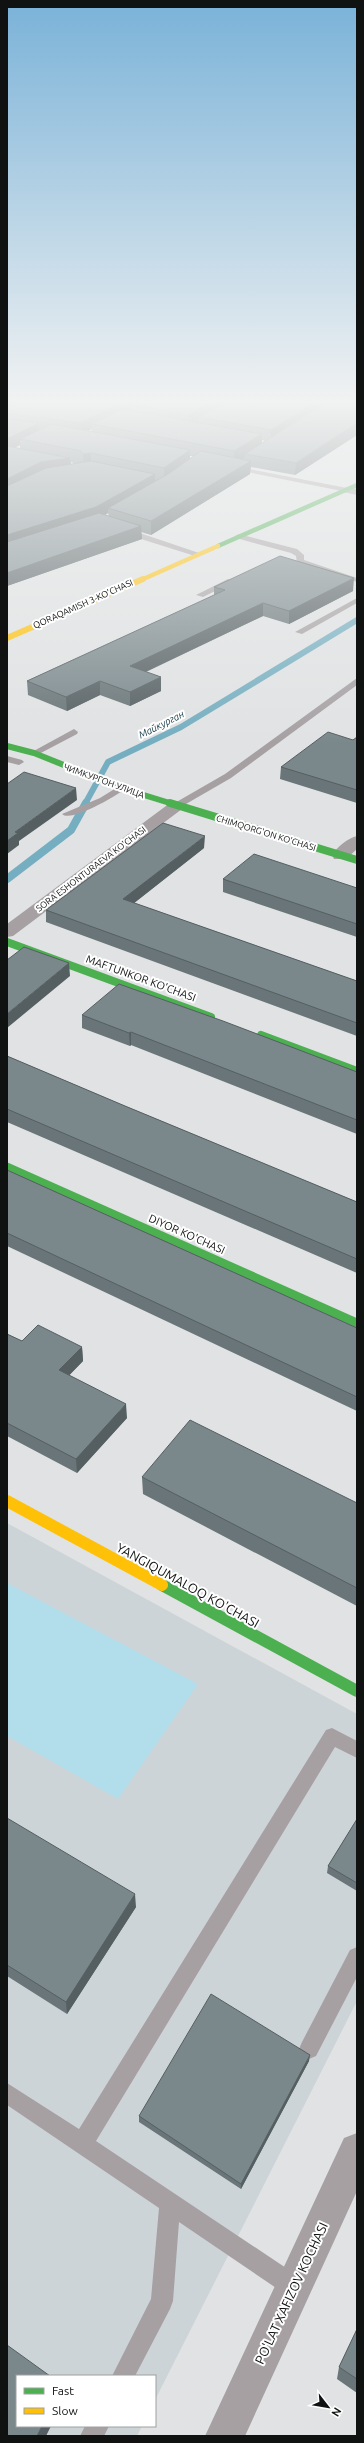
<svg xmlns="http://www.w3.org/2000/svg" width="364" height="2443" viewBox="0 0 364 2443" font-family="Ubuntu,sans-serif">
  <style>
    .built { fill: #cdd4d7 }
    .green { fill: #b2deec }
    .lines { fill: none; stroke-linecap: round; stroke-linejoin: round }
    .stream-far1 { stroke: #75aec0; stroke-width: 6 }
    .stream { stroke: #75aec0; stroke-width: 8 }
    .lane { fill: #a6a0a3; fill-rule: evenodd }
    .street { fill: #a6a0a3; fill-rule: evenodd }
    .fast-far4 { stroke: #4caf50; stroke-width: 4.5 }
    .fast-far3 { stroke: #4caf50; stroke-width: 6 }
    .fast-far2 { stroke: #4caf50; stroke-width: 8 }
    .fast-far1 { stroke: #4caf50; stroke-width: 9 }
    .fast { stroke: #4caf50; stroke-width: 12 }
    .slow-far2 { stroke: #ffc107; stroke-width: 4.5 }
    .slow-far1 { stroke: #ffc107; stroke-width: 6 }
    .slow { stroke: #ffc107; stroke-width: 12 }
    .wall { fill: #697578; fill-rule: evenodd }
    .shaded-wall { fill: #555f62 }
    .building { fill: #7a888c; stroke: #555f62 }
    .labels { text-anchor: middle; stroke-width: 4; stroke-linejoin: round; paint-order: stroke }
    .far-street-label { font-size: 9px; fill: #101212; stroke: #fff }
    .far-water-label { font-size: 10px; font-style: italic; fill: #204550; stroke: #fff }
    .street-label { font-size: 11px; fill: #101212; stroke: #fff }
    .near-street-label { font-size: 13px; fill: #101212; stroke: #fff }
  </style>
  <rect width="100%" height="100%" fill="#e0e2e3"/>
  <path class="built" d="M 7,1523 L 357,1714 L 357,2001 L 155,2400 L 155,2376 L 17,2376 L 17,2426 L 142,2426 L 137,2436 L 7,2436 Z"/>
  <path class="green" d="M 7,1583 L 198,1684 L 118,1799 L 7,1736 Z"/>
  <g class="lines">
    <path class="stream-far1" d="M 85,804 L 108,762 L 181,727 L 357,620"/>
    <path class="stream" d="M 7,879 L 71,830 L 86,803"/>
    <path class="lane" d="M 234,466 L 347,488 L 350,490 L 347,492 L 232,469 Z
      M 122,529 L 128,529 L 202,554 L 195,556 L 122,533 Z
      M 239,534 L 297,549 L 304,555 L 304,560 L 357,578 L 357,582 L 297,563 L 296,556 L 291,553 L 236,538 L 235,536 Z
      M 228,579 L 235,581 L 203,597 L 196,595 Z
      M 357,598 L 357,603 L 302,634 L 295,632 Z
      M 357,678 L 357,685 L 231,778 L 179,808 L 173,808 L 173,804 L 225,774 Z
      M 74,729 L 78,732 L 77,734 L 37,755 L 30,753 Z
      M 7,756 L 22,760 L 24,762 L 19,765 L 7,762 Z
      M 121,785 L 124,786 L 124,790 C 115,796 71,823 62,814 L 100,798 Z
      M 332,1728 L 357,1741 L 357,1758 L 335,1747 L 96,2141 L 301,2278 L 304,2286 L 301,2294 L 293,2297 L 285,2294 L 179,2222 L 173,2301 L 170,2309 L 135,2376 L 112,2376 L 151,2299 L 159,2208 L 7,2105 L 7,2083 L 79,2129 L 326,1730 Z
      M 357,1947 L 357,1977 L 316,2056 L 309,2059 L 302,2056 L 299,2049 L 302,2042 L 350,1950 Z
      M 85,2426 L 109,2426 L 104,2436 L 80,2436 Z"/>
    <path class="street" d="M 347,487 L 357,489 L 357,495 L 343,492 L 341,490 Z
      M 176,801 L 182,803 L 184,806 L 182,809 L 13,936 L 7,937 L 7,924 L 170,803 Z
      M 357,836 L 357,849 L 346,859 L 334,859 L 332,855 C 337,847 348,838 357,836 Z
      M 357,2133 L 357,2191 L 245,2436 L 205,2436 L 344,2138 Z"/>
    <path class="fast-far4" d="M 218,546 L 357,485"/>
    <path class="fast-far3" d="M 7,746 L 34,753 L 121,788 L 173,804"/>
    <path class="fast-far2" d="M 170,803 L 357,860
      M 7,942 L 211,1017
      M 261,1035 L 357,1071"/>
    <path class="fast-far1" d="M 7,1167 L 357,1323"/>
    <path class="fast" d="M 162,1585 L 357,1691"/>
    <path class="slow-far2" d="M 141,580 L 218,546"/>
    <path class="slow-far1" d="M 7,638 L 143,579"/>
    <path class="slow" d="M 7,1501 L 162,1585"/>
  </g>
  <path class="wall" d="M 7,401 L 357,401 L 357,435 L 295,475 L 251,467 L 250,474 L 151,535 L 141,532 L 142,539 L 7,586 ZM 92,429 L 92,431 L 88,431 ZM 262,440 L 266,441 L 262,443 ZM 20,445 L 20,449 L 14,448 ZM 190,456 L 194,456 L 190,459 ZM 71,462 L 76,464 L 71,464 ZM 108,513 L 109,516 L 105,515 Z
    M 214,587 L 353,591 L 289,624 L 263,616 L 146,672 L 161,677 L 161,691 L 130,706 L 100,695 L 67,711 L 28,695 L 27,681 L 214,595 Z
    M 357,737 L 357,803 L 280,779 L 281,767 L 353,740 Z
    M 204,848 L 134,903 L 357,981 L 357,1036 L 46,922 L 46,910 Z
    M 223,879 L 357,888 L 357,937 L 223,892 Z
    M 82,1015 L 357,1072 L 357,1134 L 131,1045 L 130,1046 L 82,1028 Z
    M 7,1054 L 7,1056 L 125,1106 L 357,1202 L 357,1273 L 7,1122 Z
    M 7,1170 L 357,1328 L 357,1411 L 7,1246 Z
    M 7,1334 L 22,1341 L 82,1347 L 83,1361 L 69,1375 L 127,1418 L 77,1473 L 7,1436 Z
    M 142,1477 L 357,1503 L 357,1606 L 143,1494 Z
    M 7,1818 L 136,1907 L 67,2014 L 7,1976 Z
    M 357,1819 L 357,1891 L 327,1873 L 328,1866 Z
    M 309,2061 L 241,2189 L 139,2122 L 139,2116 Z
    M 357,2329 L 357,2393 L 337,2379 L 339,2367 Z"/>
  <path class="shaded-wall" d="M 7,401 L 33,401 L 7,412 Z
    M 125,401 L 147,401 L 132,405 L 132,408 L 99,425 L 92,424 L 92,429 L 81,434 L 80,423 Z
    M 214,401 L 235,401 L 199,417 L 199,420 L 188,426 L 188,415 Z
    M 318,401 L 336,401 L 271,441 L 271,430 Z
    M 39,423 L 40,435 L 20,439 L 20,445 L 7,451 L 7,439 Z
    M 357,423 L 357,435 L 295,475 L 296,463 Z
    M 262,434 L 262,447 L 245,454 L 245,457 L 234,464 L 234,451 Z
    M 190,450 L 190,463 L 164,481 L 164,468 Z
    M 91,453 L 91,467 L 84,467 L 83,454 Z
    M 70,458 L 71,470 L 7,491 L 7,479 L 41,462 Z
    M 251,461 L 250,474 L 151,535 L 151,521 Z
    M 155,474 L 155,487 L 108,508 L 108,513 L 96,520 L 7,548 L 7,535 Z
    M 141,526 L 142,539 L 7,586 L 7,573 Z
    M 354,578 L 353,591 L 289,624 L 289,611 Z
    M 263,603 L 263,616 L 130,679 L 130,666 Z
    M 161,677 L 161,691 L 130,706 L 130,692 Z
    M 100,681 L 100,695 L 67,711 L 66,697 Z
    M 76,788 L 77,800 L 19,841 L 19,845 L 7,854 L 7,841 L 15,832 Z
    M 205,836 L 204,848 L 124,911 L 123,899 Z
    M 69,963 L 70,976 L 7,1028 L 7,1014 Z
    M 131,1032 L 131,1045 L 130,1046 L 129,1033 Z
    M 82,1347 L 83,1361 L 60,1385 L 59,1370 Z
    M 126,1404 L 127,1418 L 77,1473 L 76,1459 Z
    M 135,1894 L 136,1907 L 67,2014 L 66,2002 Z
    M 310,2055 L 309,2061 L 241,2189 L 241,2184 Z
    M 42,2426 L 51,2426 L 46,2436 L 37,2436 Z"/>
  <path class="building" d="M 22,401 L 125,401 L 80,423 L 7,413 L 7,407 Z
    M 140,401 L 214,401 L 188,415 L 132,405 Z
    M 228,401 L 318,401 L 271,430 L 199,417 Z
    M 328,401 L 357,401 L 357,423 L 296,463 L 245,454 Z
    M 123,409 L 262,434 L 234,451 L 92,424 Z
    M 7,419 L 39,423 L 7,439 Z
    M 52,424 L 190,450 L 164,468 L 91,453 L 83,454 L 81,451 L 20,439 Z
    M 7,446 L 70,458 L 41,462 L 7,479 Z
    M 201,451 L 251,461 L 151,521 L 108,508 L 168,474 Z
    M 91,461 L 155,474 L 96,507 L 7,535 L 7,486 L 46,468 Z
    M 99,513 L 141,526 L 7,573 L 7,542 Z
    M 280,556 L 354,578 L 289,611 L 263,603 L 130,666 L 161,677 L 130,692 L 100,681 L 66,697 L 27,681 L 225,590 L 214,587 Z
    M 328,732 L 353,740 L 357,737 L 357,790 L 281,767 Z
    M 24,772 L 76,788 L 15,832 L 18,833 L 7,841 L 7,784 Z
    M 163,823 L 205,836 L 123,899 L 357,981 L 357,1023 L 46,910 Z
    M 254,854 L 357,888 L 357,924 L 223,879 Z
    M 24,947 L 69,963 L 7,1014 L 7,960 Z
    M 119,984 L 223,1021 L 357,1072 L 357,1120 L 131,1032 L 129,1033 L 82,1015 Z
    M 7,1056 L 125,1106 L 357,1202 L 357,1259 L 7,1109 Z
    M 7,1170 L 357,1328 L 357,1397 L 7,1233 Z
    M 38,1325 L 82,1347 L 59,1370 L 126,1404 L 76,1459 L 7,1423 L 7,1334 L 22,1341 Z
    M 190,1420 L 357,1503 L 357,1588 L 142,1477 Z
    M 7,1818 L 135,1894 L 66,2002 L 7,1965 Z
    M 357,1819 L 357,1883 L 328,1866 Z
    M 211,1994 L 310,2055 L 241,2184 L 139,2116 Z
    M 357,2329 L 357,2379 L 339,2367 Z
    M 7,2345 L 50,2376 L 17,2376 L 17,2426 L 42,2426 L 37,2436 L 7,2436 Z"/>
  <linearGradient id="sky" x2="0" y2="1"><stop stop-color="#7ab2d8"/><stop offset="0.54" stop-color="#f1f2f2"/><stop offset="1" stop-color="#f1f2f2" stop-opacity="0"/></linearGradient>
  <rect width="364" height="743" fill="url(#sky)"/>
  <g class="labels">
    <g class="far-street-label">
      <text transform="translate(83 604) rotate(-24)" y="3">QORAQAMISH 3-KO'CHASI</text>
      <text transform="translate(104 781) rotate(20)" y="3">ЧИМКУРГОН УЛИЦА</text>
      <text transform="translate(266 833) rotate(17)" y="3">CHIMQORG'ON KO'CHASI</text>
      <text transform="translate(91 869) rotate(-37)" y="3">SORA ESHONTURAEVA KO'CHASI</text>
    </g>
    <g class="far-water-label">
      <text transform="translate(161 724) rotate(-27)" y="4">Майкурган</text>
    </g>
    <g class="street-label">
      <text transform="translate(141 978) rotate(20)" y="4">MAFTUNKOR KO'CHASI</text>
      <text transform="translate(187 1234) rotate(24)" y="4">DIYOR KO'CHASI</text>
    </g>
    <g class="near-street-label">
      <text transform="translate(188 1585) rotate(29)" y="5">YANGIQUMALOQ KO'CHASI</text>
      <text transform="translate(291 2293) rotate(-65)" y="5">PO'LAT XAFIZOV KOCHASI</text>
    </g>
  </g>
  <rect width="364" height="2443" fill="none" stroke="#101212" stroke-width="16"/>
  <rect x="16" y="2375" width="140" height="52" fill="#ffffff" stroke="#9fa0a0"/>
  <rect x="24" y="2388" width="20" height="6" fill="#4caf50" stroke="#9fa0a0"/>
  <text x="52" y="2395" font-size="12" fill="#101212">Fast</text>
  <rect x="24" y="2408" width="20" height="6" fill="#ffc107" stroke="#9fa0a0"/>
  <text x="52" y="2415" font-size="12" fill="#101212">Slow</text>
  <g transform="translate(328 2407) rotate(121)" stroke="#ffffff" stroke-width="3" paint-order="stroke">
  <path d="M0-3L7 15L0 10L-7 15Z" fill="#101212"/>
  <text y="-6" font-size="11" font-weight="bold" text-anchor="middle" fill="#101212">N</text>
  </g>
</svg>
